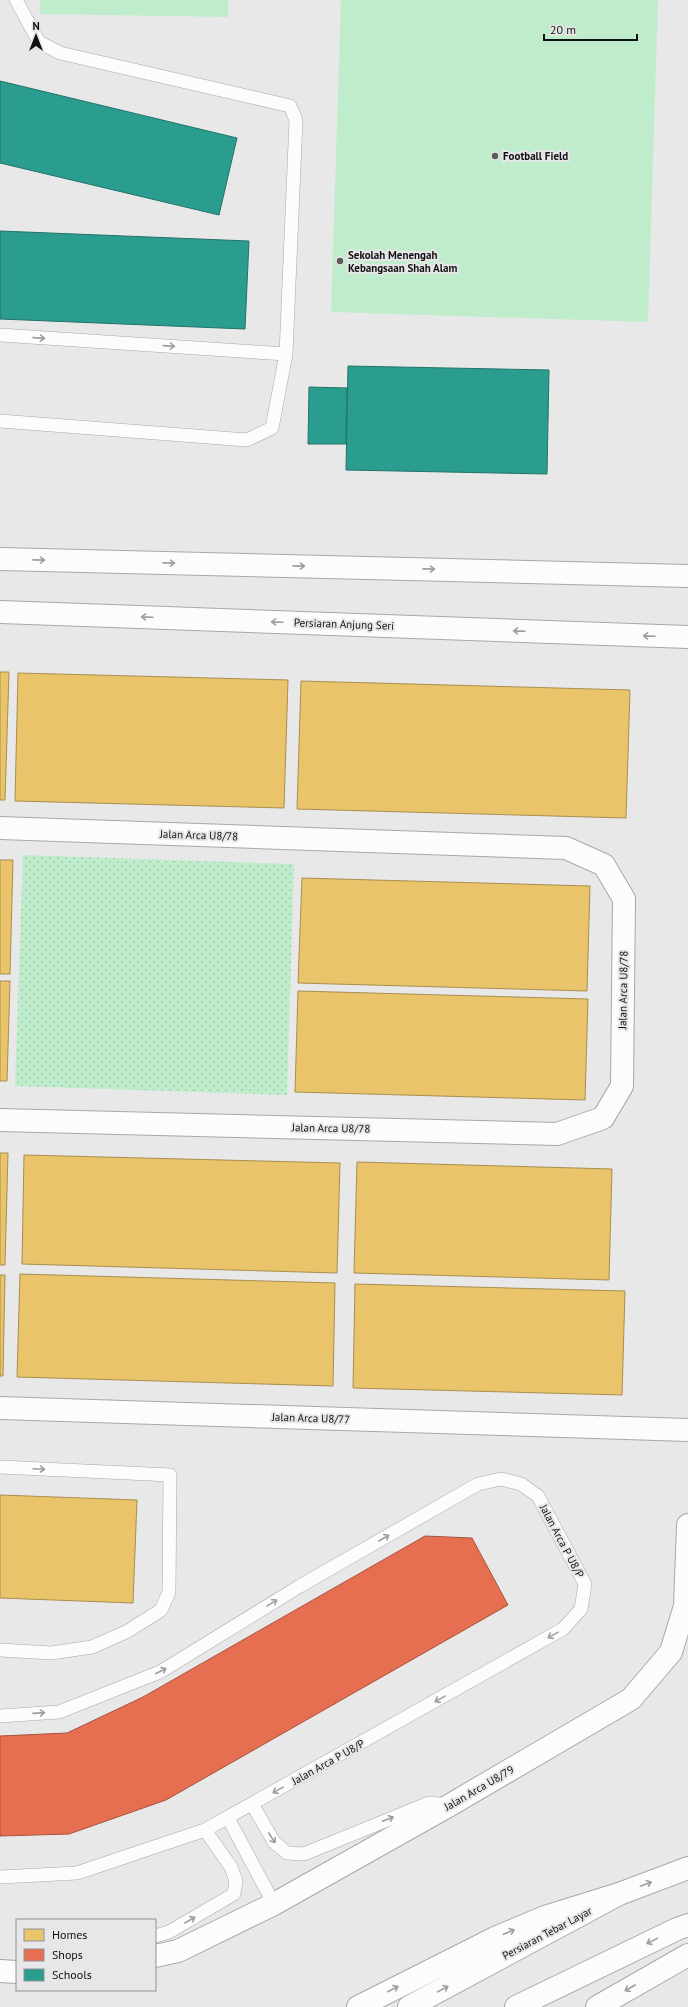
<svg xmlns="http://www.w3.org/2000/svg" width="688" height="2007" viewBox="0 0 688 2007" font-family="'PT Sans',sans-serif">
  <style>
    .green { fill: #bfedcb }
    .park { fill: url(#park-dots) }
    .homes { fill: #e9c46a; stroke: #a88e4f }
    .shops { fill: #e76f51; stroke: #a7533e }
    .schools { fill: #2a9d8f; stroke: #227369 }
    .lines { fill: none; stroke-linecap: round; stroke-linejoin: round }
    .lane-casing { stroke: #a8a8a9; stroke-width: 14 }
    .street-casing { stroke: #a8a8a9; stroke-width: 24 }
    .secondary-casing { stroke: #a8a8a9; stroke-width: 24 }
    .primary-casing { stroke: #a8a8a9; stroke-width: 24 }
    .highway-casing { stroke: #a8a8a9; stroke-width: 24 }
    .lane { stroke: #fcfcfc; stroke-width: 13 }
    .street { stroke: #fcfcfc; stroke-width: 22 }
    .secondary { stroke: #fcfcfc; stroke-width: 22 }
    .primary { stroke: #fcfcfc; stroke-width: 22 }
    .highway { stroke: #fcfcfc; stroke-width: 22 }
    .oneway { stroke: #9e9e9e }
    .poi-dot { fill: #5c5c5d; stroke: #e7e7ea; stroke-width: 1.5 }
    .labels { text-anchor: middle; stroke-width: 4; stroke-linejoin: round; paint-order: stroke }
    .poi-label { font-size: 11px; font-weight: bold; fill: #111; stroke: #e7e7ea; text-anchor: start }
    .street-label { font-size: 11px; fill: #111; stroke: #e7e7ea }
  </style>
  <defs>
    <pattern id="park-dots" width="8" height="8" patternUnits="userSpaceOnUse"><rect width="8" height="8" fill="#bfedcb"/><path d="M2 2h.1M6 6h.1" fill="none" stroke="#a3caad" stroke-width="1.8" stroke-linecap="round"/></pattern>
  </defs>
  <rect width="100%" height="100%" fill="#e8e8e9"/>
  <path class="green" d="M 40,0 L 228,0 L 228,17 L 40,14 Z
    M 341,0 L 658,0 L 648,322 L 331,312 Z"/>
  <path class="park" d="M 23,855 L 294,864 L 287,1095 L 15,1086 Z"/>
  <path class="homes" d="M 0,672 L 9,672 L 5,800 L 0,800 Z
    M 18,673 L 288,680 L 284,808 L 15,801 Z
    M 301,681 L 630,690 L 626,818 L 297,809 Z
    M 0,860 L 13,860 L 10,974 L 0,974 Z
    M 302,878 L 590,886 L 587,991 L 298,983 Z
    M 0,981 L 10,981 L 7,1081 L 0,1081 Z
    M 298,991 L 588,999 L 585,1100 L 295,1092 Z
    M 0,1153 L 8,1153 L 5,1265 L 0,1265 Z
    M 24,1155 L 340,1163 L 337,1273 L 22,1264 Z
    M 357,1162 L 612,1169 L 609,1280 L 354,1273 Z
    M 20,1274 L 335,1283 L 333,1386 L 17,1377 Z
    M 0,1275 L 5,1275 L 3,1376 L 0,1376 Z
    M 355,1284 L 625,1291 L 622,1395 L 353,1388 Z
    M 0,1495 L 137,1500 L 133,1603 L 0,1598 Z"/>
  <path class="shops" d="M 425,1536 L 472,1538 L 508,1605 L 166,1800 L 69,1834 L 0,1836 L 0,1736 L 67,1733 L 143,1697 Z"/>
  <path class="schools" d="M 0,81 L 237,138 L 219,215 L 0,163 Z
    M 0,231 L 249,241 L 245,329 L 0,319 Z
    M 348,366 L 549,370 L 547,474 L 346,470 Z
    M 309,387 L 347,388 L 346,444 L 308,444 Z"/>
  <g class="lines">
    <g class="lane-casing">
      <path id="lane" d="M 0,335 L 286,354
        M 0,421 L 247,440 L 272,428 L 286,354 L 296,120 L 290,106 L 60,53 L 39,42 L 16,0
        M 0,1467 L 170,1475 L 169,1592 L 161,1610 L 128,1631 L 92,1647 L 51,1653 L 0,1650
        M 0,1716 L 59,1712 L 160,1672 L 300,1586 L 478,1484 L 501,1479 L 521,1484 L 538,1496 L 585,1584 L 581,1609 L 563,1629 L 205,1830 L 77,1873 L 0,1877
        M 252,1804 L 274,1842 L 287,1853 L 304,1854 L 429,1803 L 448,1805
        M 228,1818 L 274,1904
        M 155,1936 L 169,1932 L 234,1894 L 236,1881 L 231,1867 L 205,1830"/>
    </g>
    <g class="street-casing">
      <path id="street" d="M 0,828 L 566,848 L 604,865 L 624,899 L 622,1086 L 603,1118 L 557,1134 L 0,1120
        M 0,1408 L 688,1430"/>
    </g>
    <g class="secondary-casing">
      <path id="secondary" d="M 0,559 L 688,576
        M 0,612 L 688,637
        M 155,1956 L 178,1951 L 274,1904 L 450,1805 L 631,1699 L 671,1652 L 685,1606 L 688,1525
        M 0,1971 L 17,1972"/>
    </g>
    <g class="primary-casing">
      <path id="primary" d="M 409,2007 L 619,1894 L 688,1868
        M 516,2007 L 677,1929 L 688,1925"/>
    </g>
    <g class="highway-casing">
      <path id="highway" d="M 358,2007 L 495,1938 L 545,1917 L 619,1894
        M 597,2007 L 688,1955"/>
    </g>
    <use href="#lane" class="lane"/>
    <use href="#street" class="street"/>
    <use href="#secondary" class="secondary"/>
    <use href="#primary" class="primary"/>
    <use href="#highway" class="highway"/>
  </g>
  <defs><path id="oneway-shaft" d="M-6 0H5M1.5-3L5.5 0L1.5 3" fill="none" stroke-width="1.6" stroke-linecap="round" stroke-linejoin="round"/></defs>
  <g class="oneway">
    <use href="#oneway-shaft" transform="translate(39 338) rotate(4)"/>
    <use href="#oneway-shaft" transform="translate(169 346) rotate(4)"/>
    <use href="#oneway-shaft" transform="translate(39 560) rotate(1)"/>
    <use href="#oneway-shaft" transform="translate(169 563) rotate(1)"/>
    <use href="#oneway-shaft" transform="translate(299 566) rotate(1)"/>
    <use href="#oneway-shaft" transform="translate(429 569) rotate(1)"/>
    <use href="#oneway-shaft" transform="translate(147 617) rotate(-178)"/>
    <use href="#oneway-shaft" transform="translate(277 622) rotate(-178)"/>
    <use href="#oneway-shaft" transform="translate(519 631) rotate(-178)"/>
    <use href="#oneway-shaft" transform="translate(649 636) rotate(-178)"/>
    <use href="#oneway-shaft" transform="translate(39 1469) rotate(3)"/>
    <use href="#oneway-shaft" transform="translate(384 1538) rotate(-30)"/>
    <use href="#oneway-shaft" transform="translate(272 1603) rotate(-32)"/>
    <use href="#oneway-shaft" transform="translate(553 1635) rotate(151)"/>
    <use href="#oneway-shaft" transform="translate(161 1671) rotate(-27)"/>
    <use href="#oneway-shaft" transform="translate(440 1699) rotate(151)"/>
    <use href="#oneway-shaft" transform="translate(39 1713) rotate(-4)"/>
    <use href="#oneway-shaft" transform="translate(278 1790) rotate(151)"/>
    <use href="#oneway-shaft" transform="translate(388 1819) rotate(-21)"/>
    <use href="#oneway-shaft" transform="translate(272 1838) rotate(57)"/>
    <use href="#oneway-shaft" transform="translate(646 1884) rotate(-21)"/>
    <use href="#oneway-shaft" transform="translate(190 1920) rotate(-30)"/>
    <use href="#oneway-shaft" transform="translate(509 1932) rotate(-23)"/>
    <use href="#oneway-shaft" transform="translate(652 1941) rotate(154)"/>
    <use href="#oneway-shaft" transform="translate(630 1988) rotate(150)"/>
    <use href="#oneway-shaft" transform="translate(393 1989) rotate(-27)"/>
    <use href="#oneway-shaft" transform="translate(443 1989) rotate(-28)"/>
  </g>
  <g class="poi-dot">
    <circle cx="495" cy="156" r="4"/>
    <circle cx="340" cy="261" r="4"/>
  </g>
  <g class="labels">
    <g class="poi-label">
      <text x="503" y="160">Football Field</text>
      <text x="348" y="259">Sekolah Menengah<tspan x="348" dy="13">Kebangsaan Shah Alam</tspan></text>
    </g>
    <g class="street-label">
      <text transform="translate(344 624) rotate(2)" y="4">Persiaran Anjung Seri</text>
      <text transform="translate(199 835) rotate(2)" y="4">Jalan Arca U8/78</text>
      <text transform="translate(623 990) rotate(-89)" y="4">Jalan Arca U8/78</text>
      <text transform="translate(331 1128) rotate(1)" y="4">Jalan Arca U8/78</text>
      <text transform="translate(311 1418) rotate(2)" y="4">Jalan Arca U8/77</text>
      <text transform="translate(562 1541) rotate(62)" y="4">Jalan Arca P U8/P</text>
      <text transform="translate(328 1762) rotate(-29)" y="4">Jalan Arca P U8/P</text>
      <text transform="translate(479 1788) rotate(-30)" y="4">Jalan Arca U8/79</text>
      <text transform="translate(547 1933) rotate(-28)" y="4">Persiaran Tebar Layar</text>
    </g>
  </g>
  <rect x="16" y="1919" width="140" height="72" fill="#e7e7ea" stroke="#919193"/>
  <rect x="24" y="1929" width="20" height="12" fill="#e9c46a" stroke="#919193"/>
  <text x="52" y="1939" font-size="12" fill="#111111">Homes</text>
  <rect x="24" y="1949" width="20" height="12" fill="#e76f51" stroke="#919193"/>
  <text x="52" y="1959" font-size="12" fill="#111111">Shops</text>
  <rect x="24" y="1969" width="20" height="12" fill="#2a9d8f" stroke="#919193"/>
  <text x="52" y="1979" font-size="12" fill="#111111">Schools</text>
  <g transform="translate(36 36)" stroke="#e7e7ea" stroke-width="3" paint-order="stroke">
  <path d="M0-3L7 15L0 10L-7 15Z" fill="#111111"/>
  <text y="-6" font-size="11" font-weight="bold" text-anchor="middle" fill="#111111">N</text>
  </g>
  <path d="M544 34v6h93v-6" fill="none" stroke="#111111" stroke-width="2"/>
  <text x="550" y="34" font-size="12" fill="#111111" stroke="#e7e7ea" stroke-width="3" paint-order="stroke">20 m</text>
</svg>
